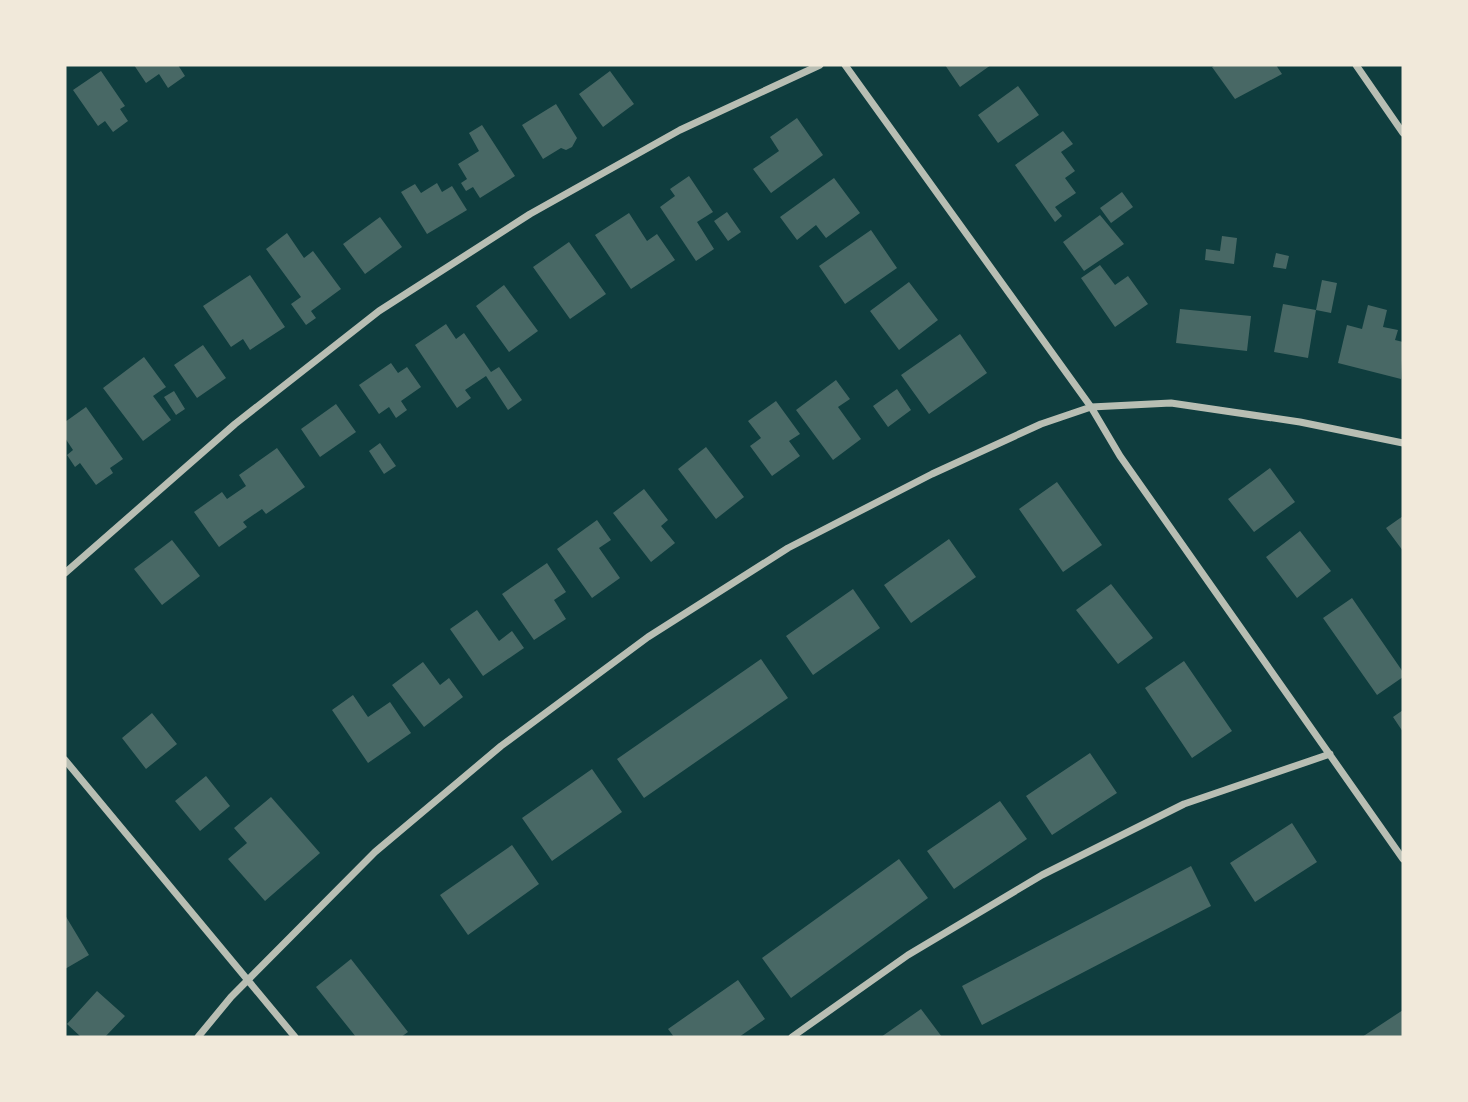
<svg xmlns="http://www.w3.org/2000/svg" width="1468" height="1102" viewBox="0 0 1468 1102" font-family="Lora,serif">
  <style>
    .building { fill: #486865 }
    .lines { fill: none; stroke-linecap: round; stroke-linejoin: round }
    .minor { stroke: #b8beb3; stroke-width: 7 }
  </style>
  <rect width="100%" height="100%" fill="#0f3d3e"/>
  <path class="building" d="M 134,65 L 178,65 L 185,76 L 168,88 L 159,74 L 146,83 Z
    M 945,65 L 991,65 L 960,87 Z
    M 1216,65 L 1276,65 L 1282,74 L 1235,99 L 1212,67 Z
    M 101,71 L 125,106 L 120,109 L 128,121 L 113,132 L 105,121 L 98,126 L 73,90 Z
    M 610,71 L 634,104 L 603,127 L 579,94 Z
    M 1018,86 L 1039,115 L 998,143 L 978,115 Z
    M 556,104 L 577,138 L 572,147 L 566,150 L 561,148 L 543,159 L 522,125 Z
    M 797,118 L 823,155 L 771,193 L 753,169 L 779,151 L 770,137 Z
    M 482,125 L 515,176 L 480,198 L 473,187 L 466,191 L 461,183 L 467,179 L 458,164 L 479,151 L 469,133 Z
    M 1063,131 L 1073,144 L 1061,152 L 1075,171 L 1065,178 L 1076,193 L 1055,207 L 1062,216 L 1055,222 L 1015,165 Z
    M 689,176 L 713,212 L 697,222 L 714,249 L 696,261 L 660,207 L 675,196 L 670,189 Z
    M 834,178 L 860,213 L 826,238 L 816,225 L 797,240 L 780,217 Z
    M 437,183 L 442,192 L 452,186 L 467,210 L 427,234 L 401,192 L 415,184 L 421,193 Z
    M 1122,192 L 1133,207 L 1111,223 L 1100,208 Z
    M 727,212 L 741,232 L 728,241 L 714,221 Z
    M 629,213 L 647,241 L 657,234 L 675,260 L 631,289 L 595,235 Z
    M 1100,215 L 1124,244 L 1084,271 L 1063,242 Z
    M 380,217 L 402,247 L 365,274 L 343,244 Z
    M 871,230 L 897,268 L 845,304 L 819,266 Z
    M 287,233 L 304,258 L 313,251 L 341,289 L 311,311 L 316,318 L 306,325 L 291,304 L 301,297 L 266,249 Z
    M 1222,236 L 1237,238 L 1234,264 L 1205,260 L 1206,249 L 1220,251 Z
    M 569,242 L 606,294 L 570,319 L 533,267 Z
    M 1276,253 L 1289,256 L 1286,269 L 1273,267 Z
    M 1100,265 L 1115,285 L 1128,276 L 1148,304 L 1115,327 L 1081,278 Z
    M 250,275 L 285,327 L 250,350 L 243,339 L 231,347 L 203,306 Z
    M 1322,280 L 1337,283 L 1331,313 L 1316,310 Z
    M 909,282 L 938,320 L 899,350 L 870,311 Z
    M 504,285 L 538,331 L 509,352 L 476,306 Z
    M 1283,304 L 1316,310 L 1308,358 L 1274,352 Z
    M 1368,305 L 1387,310 L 1383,327 L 1398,330 L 1395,340 L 1403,342 L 1401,379 L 1338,363 L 1347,325 L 1362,329 Z
    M 1180,309 L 1251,316 L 1247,351 L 1176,343 Z
    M 446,324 L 456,339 L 464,333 L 491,372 L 499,367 L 522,400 L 508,410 L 486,376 L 465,390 L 471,398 L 457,408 L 415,345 Z
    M 960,334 L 987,373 L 929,414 L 901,375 Z
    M 203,345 L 226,378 L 197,398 L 174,365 Z
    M 144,357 L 166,387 L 153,396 L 171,420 L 143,441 L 103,388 Z
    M 391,363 L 398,373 L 407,367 L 421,387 L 401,401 L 407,410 L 396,418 L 389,407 L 379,414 L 359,385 Z
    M 836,380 L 850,399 L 838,407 L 861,439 L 833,460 L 796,410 Z
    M 897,389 L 911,410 L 888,427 L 873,406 Z
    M 174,391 L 185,409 L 176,415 L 164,397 Z
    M 776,401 L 800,434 L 789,441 L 800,456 L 772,476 L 750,446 L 761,438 L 748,421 Z
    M 336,404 L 356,432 L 320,457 L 301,429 Z
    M 86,407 L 123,459 L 110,468 L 113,473 L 96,485 L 80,463 L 75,467 L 67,455 L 73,450 L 65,438 L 65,422 Z
    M 380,443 L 396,466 L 384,474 L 369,451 Z
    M 706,447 L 744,497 L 716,519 L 678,469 Z
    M 277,448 L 305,487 L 266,514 L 262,509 L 243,522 L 247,527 L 219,547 L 194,512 L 222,492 L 227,499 L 246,486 L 239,475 Z
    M 1270,468 L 1295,502 L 1254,532 L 1228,499 Z
    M 1057,482 L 1102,545 L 1063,572 L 1019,509 Z
    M 644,489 L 668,520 L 661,526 L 675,543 L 651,562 L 613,513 Z
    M 1403,516 L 1403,551 L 1386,528 Z
    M 597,520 L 611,540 L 599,548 L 620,578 L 592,598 L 557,549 Z
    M 1300,531 L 1331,571 L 1297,598 L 1266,557 Z
    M 949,539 L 976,577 L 911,623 L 884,585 Z
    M 172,540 L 200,576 L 162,605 L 134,569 Z
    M 547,563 L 566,592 L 554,600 L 566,619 L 534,640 L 502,594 Z
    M 1111,584 L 1153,638 L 1118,664 L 1076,610 Z
    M 853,589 L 880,628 L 813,675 L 786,636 Z
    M 1352,598 L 1403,672 L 1403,677 L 1377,695 L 1323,618 Z
    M 477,610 L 499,641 L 512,631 L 524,648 L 483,676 L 450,629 Z
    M 761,659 L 788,698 L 644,798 L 617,759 Z
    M 1184,661 L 1232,731 L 1192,758 L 1145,688 Z
    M 423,662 L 440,685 L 449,678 L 463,697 L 424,727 L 392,685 Z
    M 353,695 L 368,717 L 390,702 L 411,733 L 368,763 L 332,710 Z
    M 1403,710 L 1403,732 L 1393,717 Z
    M 152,713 L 177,744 L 146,769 L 122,738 Z
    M 1090,753 L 1117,793 L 1052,835 L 1026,796 Z
    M 592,769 L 622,812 L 552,861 L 522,818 Z
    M 206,776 L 230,806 L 200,831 L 175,801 Z
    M 271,797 L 320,853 L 265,901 L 228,859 L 247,843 L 234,828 Z
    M 1000,801 L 1027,839 L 954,889 L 927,851 Z
    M 1292,823 L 1317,862 L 1255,902 L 1230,863 Z
    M 512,845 L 539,884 L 468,935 L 440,895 Z
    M 899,859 L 928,898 L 791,998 L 762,958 Z
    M 1191,866 L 1211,906 L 982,1025 L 962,986 Z
    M 65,915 L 89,955 L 65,969 Z
    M 351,959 L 408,1032 L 401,1037 L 356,1037 L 316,987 Z
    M 738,980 L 765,1019 L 739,1037 L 674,1037 L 668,1029 Z
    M 97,991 L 125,1016 L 105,1037 L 81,1037 L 67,1024 Z
    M 921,1009 L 942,1037 L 881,1037 Z
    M 1403,1010 L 1403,1037 L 1362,1037 Z"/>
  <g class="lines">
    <path class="minor" d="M 845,65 L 1091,407 L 1120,456 L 1403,859
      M 1356,65 L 1403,133
      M 65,573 L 235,424 L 379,311 L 530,214 L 680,130 L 820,65
      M 65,760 L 295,1037
      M 198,1037 L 231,997 L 375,852 L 501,746 L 648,637 L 788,548 L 932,474 L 1041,424 L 1091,407 L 1171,403 L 1300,422 L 1403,443
      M 792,1037 L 908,955 L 1042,875 L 1184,804 L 1330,754"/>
  </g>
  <rect width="1468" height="1102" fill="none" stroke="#f1e9da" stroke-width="133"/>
</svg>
